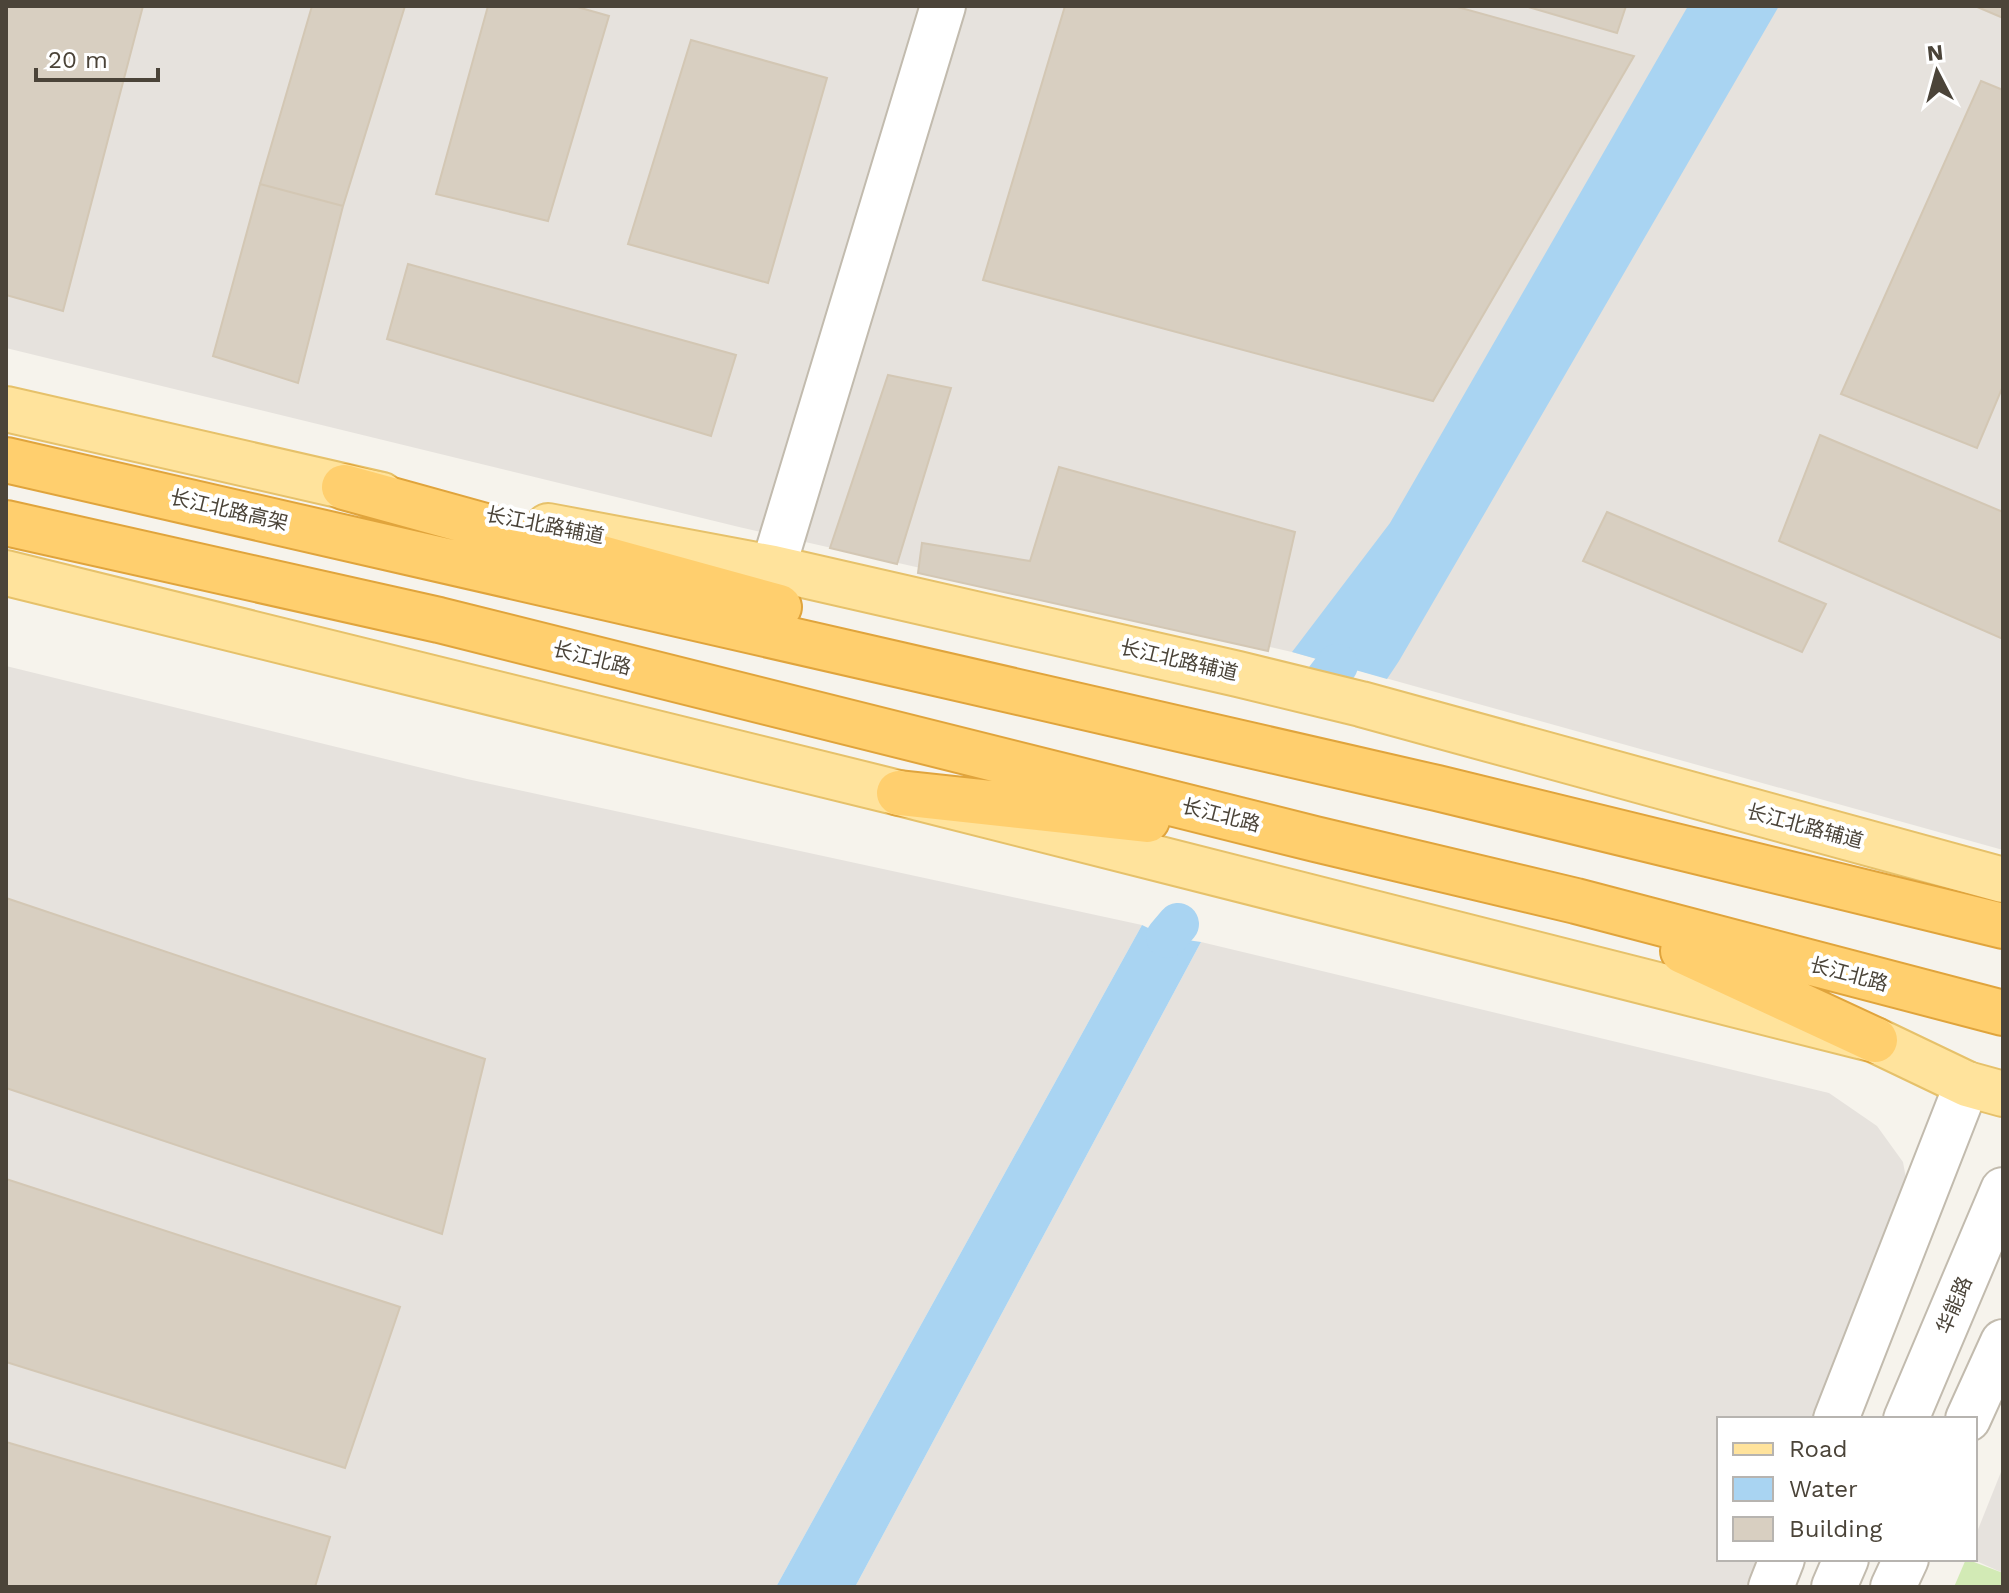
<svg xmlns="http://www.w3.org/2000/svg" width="2009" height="1593" viewBox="0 0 2009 1593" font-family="'Work Sans','Noto Sans SC',sans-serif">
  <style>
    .industrial { fill: #e6e2dd }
    .green { fill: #d2eab5 }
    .water { fill: #a9d4f2 }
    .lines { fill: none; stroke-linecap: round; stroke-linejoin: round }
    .canal { stroke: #a9d4f2; stroke-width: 42 }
    .building { fill: #d8cfc1; stroke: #d3c7b4; stroke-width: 2 }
    .minor-casing { stroke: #c2bbae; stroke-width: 48 }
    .major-casing { stroke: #e6c16a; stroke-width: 48 }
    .highway-casing { stroke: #e0a43c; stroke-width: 48 }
    .minor { stroke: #fff; stroke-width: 44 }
    .major { stroke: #ffe39c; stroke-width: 44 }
    .highway { stroke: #ffcf6e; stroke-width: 44 }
    .labels { text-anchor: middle; stroke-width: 8; stroke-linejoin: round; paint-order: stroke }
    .street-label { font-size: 20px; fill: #4b4439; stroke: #fff }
  </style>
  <rect width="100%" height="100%" fill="#f6f3ec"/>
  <path class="industrial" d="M 6,6 L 2003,6 L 2003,850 L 1292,652 L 739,527 L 6,348 Z
    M 6,666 L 467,779 L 1142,925 L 776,1587 L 6,1587 Z
    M 1201,942 L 1829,1093 L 1877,1126 L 1903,1162 L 1909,1195 L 1816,1419 L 1719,1419 L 1719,1559 L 1758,1559 L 1746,1587 L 855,1587 Z
    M 2003,1467 L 2003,1573 L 1972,1559 L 1975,1559 L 1975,1537 Z"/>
  <path class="green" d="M 1966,1559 L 2003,1573 L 2003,1587 L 1954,1587 Z"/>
  <path class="water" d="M 1688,6 L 1779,6 L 1399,661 L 1387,679 L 1292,652 L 1390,523 Z
    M 1142,925 L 1167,937 L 1201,942 L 855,1587 L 776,1587 Z"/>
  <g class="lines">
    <path class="canal" d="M 1324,682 L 1337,665
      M 1167,937 L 1178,924"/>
  </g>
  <path class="building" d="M 6,6 L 143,6 L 63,311 L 6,295 Z
    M 312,6 L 405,6 L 343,206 L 260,184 Z
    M 488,6 L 574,6 L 609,16 L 548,221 L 436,194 Z
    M 1065,6 L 1454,6 L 1634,56 L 1433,401 L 983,280 Z
    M 1525,6 L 1626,6 L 1617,33 Z
    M 1975,6 L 2003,6 L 2003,18 Z
    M 691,40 L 827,78 L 768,283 L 628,244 Z
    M 1981,81 L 2003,90 L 2003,386 L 1977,448 L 1841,394 Z
    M 260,184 L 343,206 L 298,383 L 213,356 Z
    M 408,264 L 736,355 L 711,436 L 387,339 Z
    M 888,375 L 951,388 L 897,564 L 830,548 Z
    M 1820,435 L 2003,512 L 2003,639 L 1779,541 Z
    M 1059,467 L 1295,532 L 1268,651 L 918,573 L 922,543 L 1030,561 Z
    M 1607,512 L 1826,604 L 1802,652 L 1583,561 Z
    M 6,898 L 485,1059 L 442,1234 L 6,1088 Z
    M 6,1179 L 400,1307 L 345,1468 L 6,1362 Z
    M 6,1442 L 330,1537 L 315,1587 L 6,1587 Z"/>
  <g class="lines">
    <g class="minor-casing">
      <path id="minor" d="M 773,568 L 943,6
        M 1836,1419 L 1967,1084
        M 1906,1419 L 2003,1190
        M 1968,1419 L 2003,1342
        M 1771,1587 L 1782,1559
        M 1834,1587 L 1846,1559
        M 1893,1587 L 1906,1559"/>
    </g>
    <g class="major-casing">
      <path id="major" d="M 6,409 L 382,495
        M 548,526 L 773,568 L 1238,674 L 1361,704 L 2003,880
        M 6,573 L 899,793 L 1875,1040 L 1967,1084 L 2003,1094"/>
    </g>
    <g class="highway-casing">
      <path id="highway" d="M 6,460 L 1437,788 L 2003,926
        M 344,487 L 779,607
        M 6,523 L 439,620 L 1315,839 L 1576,901 L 2003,1013
        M 899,793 L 1147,820
        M 1683,951 L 1875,1040"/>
    </g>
    <use href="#minor" class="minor"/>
    <use href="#major" class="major"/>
    <use href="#highway" class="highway"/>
  </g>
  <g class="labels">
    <g class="street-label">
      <text transform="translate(229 510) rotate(13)" y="7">长江北路高架</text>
      <text transform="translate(545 525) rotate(11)" y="7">长江北路辅道</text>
      <text transform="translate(592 658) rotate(14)" y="7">长江北路</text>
      <text transform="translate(1179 660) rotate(13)" y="7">长江北路辅道</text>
      <text transform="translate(1221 815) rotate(14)" y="7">长江北路</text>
      <text transform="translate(1805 826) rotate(15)" y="7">长江北路辅道</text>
      <text transform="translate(1849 974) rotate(15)" y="7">长江北路</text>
      <text transform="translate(1954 1305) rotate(-67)" y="7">华能路</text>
    </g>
  </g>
  <rect width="2009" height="1593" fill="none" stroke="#4b4439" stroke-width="16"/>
  <rect x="1717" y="1417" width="260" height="144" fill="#ffffff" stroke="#b7b4b0" stroke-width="2"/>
  <rect x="1733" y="1443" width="40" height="12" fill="#ffe39c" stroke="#b7b4b0" stroke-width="2"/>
  <text x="1789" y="1457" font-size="24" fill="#4b4439">Road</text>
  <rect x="1733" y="1477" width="40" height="24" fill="#a9d4f2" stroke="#b7b4b0" stroke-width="2"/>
  <text x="1789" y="1497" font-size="24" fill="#4b4439">Water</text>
  <rect x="1733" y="1517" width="40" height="24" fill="#d8cfc1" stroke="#b7b4b0" stroke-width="2"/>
  <text x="1789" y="1537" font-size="24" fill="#4b4439">Building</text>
  <g transform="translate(1937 72) rotate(354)" stroke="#ffffff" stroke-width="6" paint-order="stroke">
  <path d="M0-6L14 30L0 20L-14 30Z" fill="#4b4439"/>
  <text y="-12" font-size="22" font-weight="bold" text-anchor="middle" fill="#4b4439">N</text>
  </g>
  <path d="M36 68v12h122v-12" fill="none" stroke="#4b4439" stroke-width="4"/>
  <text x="48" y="68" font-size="24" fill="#4b4439" stroke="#ffffff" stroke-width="6" paint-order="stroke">20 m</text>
</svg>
